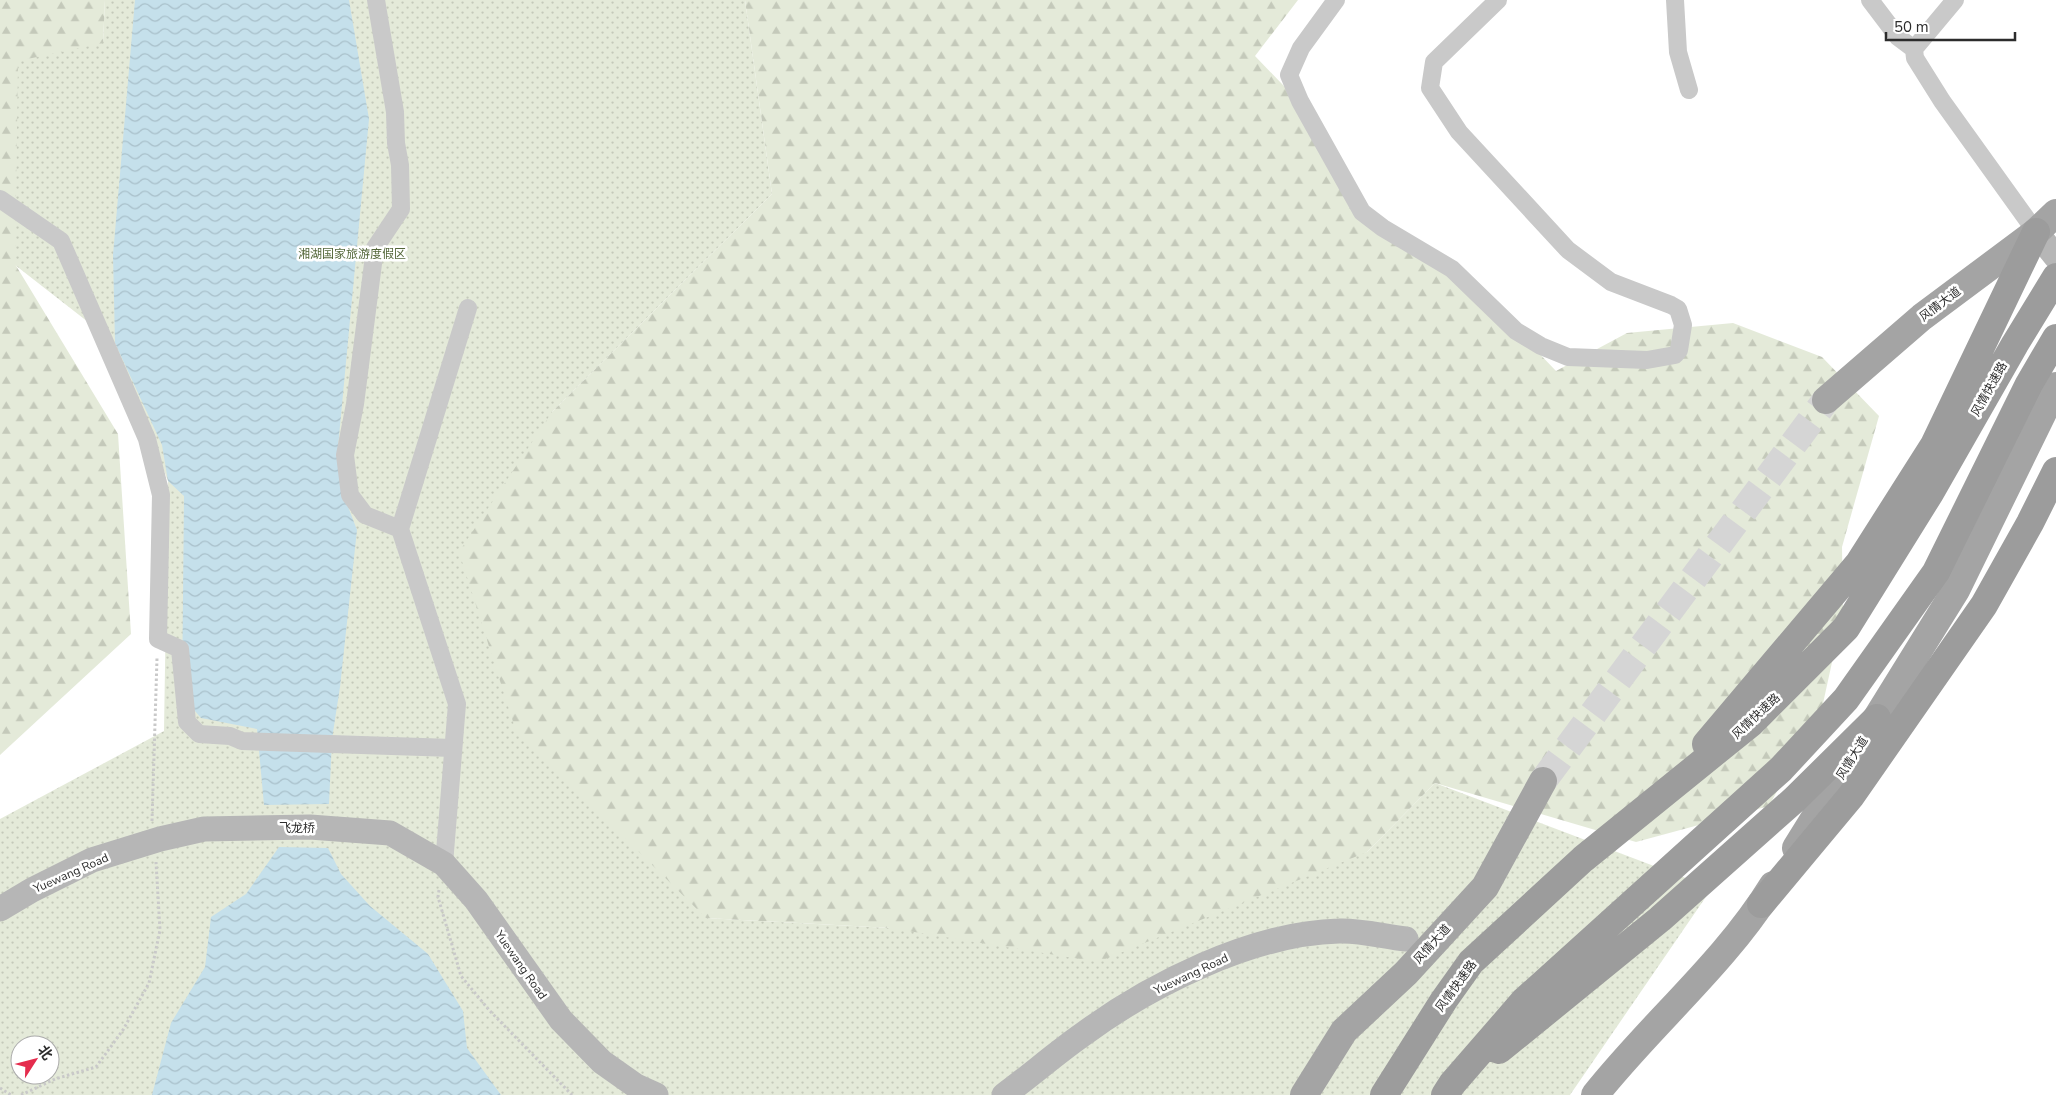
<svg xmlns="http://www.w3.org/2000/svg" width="2056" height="1095" viewBox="0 0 2056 1095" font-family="'Nunito Sans','Noto Sans SC',sans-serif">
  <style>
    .grass { fill: url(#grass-dots); fill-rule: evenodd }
    .forest { fill: url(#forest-firs) }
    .water { fill: url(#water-waves) }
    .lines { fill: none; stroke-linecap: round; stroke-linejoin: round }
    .primary-tunnel { stroke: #d5d5d5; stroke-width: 28; stroke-dasharray: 28 14; stroke-linecap: butt }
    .path { stroke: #c9c9c9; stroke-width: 3; stroke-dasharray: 2.5 2.5; stroke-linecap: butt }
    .minor { stroke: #c9c9c9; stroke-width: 18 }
    .secondary { stroke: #b6b6b6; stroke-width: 25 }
    .primary { stroke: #a4a4a4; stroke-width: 28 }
    .trunk { stroke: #9c9c9c; stroke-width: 28 }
    .labels { text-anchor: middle; stroke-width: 5; stroke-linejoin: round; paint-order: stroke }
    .park-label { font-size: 12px; fill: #54673a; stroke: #fff }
    .street-label { font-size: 12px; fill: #2c2c2c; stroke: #fff }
  </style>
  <defs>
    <pattern id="grass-dots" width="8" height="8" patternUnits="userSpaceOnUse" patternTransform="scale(1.25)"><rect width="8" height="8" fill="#e4ead9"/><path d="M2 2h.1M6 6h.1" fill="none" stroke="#c4c9ba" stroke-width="1.8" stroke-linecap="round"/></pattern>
    <pattern id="forest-firs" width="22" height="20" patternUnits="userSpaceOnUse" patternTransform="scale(1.25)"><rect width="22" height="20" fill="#e4ead9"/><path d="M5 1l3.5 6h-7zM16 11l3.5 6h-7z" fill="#c4c9ba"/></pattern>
    <pattern id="water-waves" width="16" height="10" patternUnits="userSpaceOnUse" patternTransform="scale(1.25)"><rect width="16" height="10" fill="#c5e0eb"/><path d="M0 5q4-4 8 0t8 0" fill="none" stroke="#a9c0ca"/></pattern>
  </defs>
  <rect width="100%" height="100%" fill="#fff"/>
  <path class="grass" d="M 0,0 L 103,42 L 105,0 L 745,0 L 772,194 L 552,412 L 706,918 L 890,928 L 1367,852 L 1435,783 L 1712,888 L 1570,1095 L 0,1095 L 0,819 L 164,731 L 168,481 L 115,343 L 15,265 L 0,260 ZM 20,1045 L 50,1045 L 50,1075 L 20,1075 Z"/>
  <path class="forest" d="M 0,0 L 105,0 L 103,43 L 18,61 L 15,264 L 118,434 L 131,634 L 0,755 Z
    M 745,0 L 1298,0 L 1255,56 L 1307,110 L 1359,217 L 1453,263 L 1556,371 L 1627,333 L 1733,323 L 1822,357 L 1879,416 L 1842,547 L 1843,612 L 1822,708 L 1769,806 L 1636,842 L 1435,783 L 1367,852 L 1098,962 L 890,928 L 706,918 L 516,731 L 459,552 L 552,412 L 772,194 Z"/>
  <path class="water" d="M 135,0 L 349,0 L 369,119 L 338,447 L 342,491 L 357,530 L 340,687 L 332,739 L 329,804 L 264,805 L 257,729 L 201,718 L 182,696 L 184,496 L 168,481 L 162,445 L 115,343 L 113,255 Z
    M 279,847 L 328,848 L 341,874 L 370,906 L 428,954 L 463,1011 L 467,1048 L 501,1095 L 152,1095 L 171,1023 L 205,967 L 211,917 L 246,894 Z"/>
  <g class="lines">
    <path class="primary-tunnel" d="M 1543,781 L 1826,400"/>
    <path class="path" d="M 152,821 L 157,658
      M 439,890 L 438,897 L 461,976 L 489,1010 L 572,1095
      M 0,1088 L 11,1095
      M 21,1095 L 55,1079 L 96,1067 L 123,1030 L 149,983 L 160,930 L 156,862"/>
    <path class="minor" d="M 376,0 L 395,112 L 396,143 L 400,165 L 401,209 L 375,248 L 355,404 L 345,455 L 350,495 L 365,515 L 400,529
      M 1336,0 L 1301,48 L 1289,75 L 1300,101 L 1362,212 L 1383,228 L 1452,269 L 1516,331 L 1541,346 L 1568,357 L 1647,360 L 1675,355 L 1679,350 L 1683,325 L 1678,309 L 1671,305 L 1611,282 L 1568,250 L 1459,132 L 1430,88 L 1434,62 L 1498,0
      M 1675,0 L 1678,52 L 1689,90
      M 1870,0 L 1898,37 L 1914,49 L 1915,58 L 1942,101 L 2036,232
      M 1914,49 L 1955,0
      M 0,199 L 61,241 L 147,439 L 161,495 L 158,639 L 180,649 L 187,722 L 199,734 L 230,736 L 242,741 L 453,748
      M 444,864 L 457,704 L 400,529 L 468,308"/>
    <path class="secondary" d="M 2036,232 L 2056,257
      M 0,909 L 32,890 L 92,860 L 160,839 L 204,829 L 310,827 L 390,833 L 444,864 L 476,900 L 561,1020 L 602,1062 L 636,1086 L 656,1095
      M 1004,1095 C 1030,1076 1055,1054 1082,1035 C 1150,985 1252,933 1339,931 C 1361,930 1385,937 1406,939"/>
    <path class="primary" d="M 1826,400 L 1922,317 L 2036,232 L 2056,213
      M 1796,848 L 1956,590 L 2056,386
      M 1304,1095 L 1344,1031 L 1406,973 L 1485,887 L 1543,781
      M 1595,1095 C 1652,1023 1725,963 1773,885"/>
    <path class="trunk" d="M 1706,744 L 1859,563 L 1934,445 L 2036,232
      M 1761,904 L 1851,796 L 1984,605 L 2030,523 L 2056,471
      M 1499,1050 L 1660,919 L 1795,799 L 1877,718
      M 1384,1095 L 1444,1000 L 1471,962 L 1583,859 L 1751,723 L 1846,628 L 1930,493 L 2015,344 L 2056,277
      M 1445,1095 L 1452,1084 L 1524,1001 L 1781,769 L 1846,699 L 1936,572 L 2029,384 L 2056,338"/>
  </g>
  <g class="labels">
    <g class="park-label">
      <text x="352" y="258">湘湖国家旅游度假区</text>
    </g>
    <g class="street-label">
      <text transform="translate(1940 304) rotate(-37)" y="4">风情大道</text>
      <text transform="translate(1989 389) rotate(-61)" y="4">风情快速路</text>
      <text transform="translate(1756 716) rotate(-43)" y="4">风情快速路</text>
      <text transform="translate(1852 758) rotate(-58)" y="4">风情大道</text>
      <text x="297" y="832">飞龙桥</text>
      <text transform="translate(71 873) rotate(-24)" y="4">Yuewang Road</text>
      <text transform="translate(1432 944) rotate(-48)" y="4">风情大道</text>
      <text transform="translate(521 965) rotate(55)" y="4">Yuewang Road</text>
      <text transform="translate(1191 974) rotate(-25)" y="4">Yuewang Road</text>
      <text transform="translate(1456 986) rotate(-54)" y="4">风情快速路</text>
    </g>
  </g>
  <g transform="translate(35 1060) rotate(54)"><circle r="24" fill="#ffffff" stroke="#ababab"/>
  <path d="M0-4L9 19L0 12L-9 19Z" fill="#e52c4d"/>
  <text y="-8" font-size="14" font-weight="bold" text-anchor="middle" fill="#2c2c2c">北</text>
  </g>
  <path d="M1886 32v8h129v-8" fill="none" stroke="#2c2c2c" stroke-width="2.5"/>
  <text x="1894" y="32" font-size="15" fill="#2c2c2c" stroke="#ffffff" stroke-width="4" paint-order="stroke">50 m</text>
</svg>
